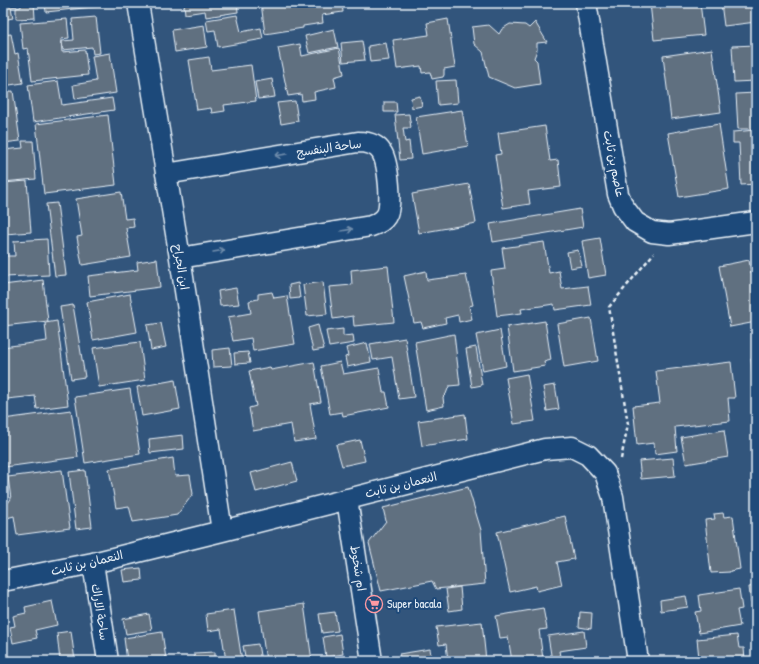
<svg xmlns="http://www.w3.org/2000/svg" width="759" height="664" viewBox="0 0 759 664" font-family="'Patrick Hand','Playpen Sans Arabic',sans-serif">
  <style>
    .building { fill: #606f80; stroke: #e8f1f8 }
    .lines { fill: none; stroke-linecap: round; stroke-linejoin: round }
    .street-casing { stroke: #e8f1f8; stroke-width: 23 }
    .path { stroke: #e8f1f8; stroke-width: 2.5; stroke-dasharray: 4 3; stroke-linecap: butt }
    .street { stroke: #1f4a7a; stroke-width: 20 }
    .oneway { stroke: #6f8dac }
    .labels { text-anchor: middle; stroke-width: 4; stroke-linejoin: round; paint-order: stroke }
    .street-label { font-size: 12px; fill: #e8f1f8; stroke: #1f4a7a }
    .poi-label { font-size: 12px; fill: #e8f1f8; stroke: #1f4a7a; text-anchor: start }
  </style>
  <rect width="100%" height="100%" fill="#32557c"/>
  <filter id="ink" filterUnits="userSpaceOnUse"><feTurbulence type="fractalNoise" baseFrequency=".025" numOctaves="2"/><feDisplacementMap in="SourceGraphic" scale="8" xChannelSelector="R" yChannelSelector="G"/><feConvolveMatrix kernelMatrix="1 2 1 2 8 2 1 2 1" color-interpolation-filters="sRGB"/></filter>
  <g filter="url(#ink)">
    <path class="building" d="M 3,3 L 17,3 L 17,6 L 11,7 L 13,18 L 3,20 Z
      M 21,3 L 34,3 L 35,18 L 16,19 L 16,8 L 21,7 Z
      M 45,3 L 112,3 L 112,5 L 46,12 Z
      M 184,3 L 237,3 L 238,12 L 206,17 L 205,11 L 185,14 Z
      M 261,3 L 342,3 L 343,12 L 322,15 L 323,23 L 303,26 L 303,28 L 265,34 Z
      M 650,3 L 700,3 L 704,35 L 654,40 Z
      M 721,3 L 756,3 L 756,22 L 724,26 Z
      M 237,15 L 241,32 L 261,28 L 263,39 L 218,47 L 215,30 L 208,31 L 206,20 Z
      M 96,17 L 100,53 L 93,54 L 92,47 L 63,50 L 62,41 L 74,40 L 72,19 Z
      M 67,19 L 69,38 L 61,39 L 62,52 L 85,50 L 88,75 L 32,81 L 28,48 L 23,49 L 20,23 Z
      M 448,19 L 455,67 L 444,69 L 444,75 L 443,77 L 432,79 L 430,72 L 422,73 L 421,66 L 397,69 L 393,40 L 429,35 L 427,23 Z
      M 535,22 L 547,42 L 537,43 L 537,50 L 534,58 L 537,61 L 540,84 L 515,88 L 489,77 L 483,52 L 474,44 L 472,27 L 489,25 L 499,34 L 502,29 L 510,24 L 525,25 L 529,28 Z
      M 204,25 L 207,47 L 175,52 L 172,30 Z
      M 334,29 L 338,47 L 309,53 L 305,36 Z
      M 11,34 L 15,54 L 18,53 L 23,83 L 3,86 L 3,35 Z
      M 362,41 L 365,60 L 343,62 L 341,43 Z
      M 386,43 L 389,60 L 370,62 L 368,46 Z
      M 300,44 L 302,56 L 339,48 L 344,74 L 334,77 L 336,87 L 314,92 L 315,99 L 302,101 L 301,94 L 288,96 L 278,48 Z
      M 756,45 L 756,81 L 734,82 L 732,46 Z
      M 712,49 L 721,112 L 671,119 L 663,56 Z
      M 110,53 L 116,93 L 75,99 L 73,85 L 96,81 L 92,56 Z
      M 209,57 L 211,70 L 251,65 L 256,101 L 224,105 L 225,111 L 212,113 L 211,108 L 197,110 L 189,60 Z
      M 272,79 L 275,97 L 258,99 L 255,82 Z
      M 456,80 L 458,103 L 438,105 L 436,81 Z
      M 58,81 L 62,105 L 112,98 L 114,110 L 33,122 L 28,85 Z
      M 13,91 L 20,141 L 3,143 L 3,92 Z
      M 756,93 L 756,129 L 738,129 L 736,94 Z
      M 420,96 L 422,106 L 412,108 L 411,98 Z
      M 295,101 L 298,121 L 281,124 L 277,103 Z
      M 384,102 L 396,102 L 397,112 L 384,112 Z
      M 462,110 L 468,146 L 422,154 L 416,117 Z
      M 409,114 L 411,128 L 403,128 L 405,142 L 409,141 L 411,159 L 400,160 L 395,115 Z
      M 108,115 L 116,185 L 44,194 L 36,124 Z
      M 719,124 L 729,189 L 679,197 L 668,133 Z
      M 545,126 L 550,161 L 558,160 L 561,187 L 528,191 L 530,204 L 503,208 L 495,155 L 501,154 L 498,133 Z
      M 756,130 L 756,184 L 741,185 L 739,143 L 733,143 L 733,132 Z
      M 22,141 L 33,141 L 36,179 L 3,182 L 3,150 L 23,148 Z
      M 27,181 L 31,232 L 5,234 L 7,255 L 3,256 L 3,183 Z
      M 469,184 L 476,223 L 419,233 L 412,194 Z
      M 121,192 L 125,219 L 133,218 L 134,227 L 126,228 L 131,257 L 82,265 L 77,237 L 82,236 L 76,199 Z
      M 57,203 L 66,275 L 55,276 L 46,204 Z
      M 580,209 L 583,227 L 493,242 L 490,224 Z
      M 600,238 L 606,275 L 588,278 L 582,241 Z
      M 47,239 L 49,275 L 4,277 L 3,256 L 15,256 L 14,241 Z
      M 544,242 L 549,273 L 559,271 L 562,289 L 588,286 L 591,305 L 555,310 L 554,304 L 521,309 L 522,313 L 497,316 L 491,271 L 505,269 L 502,248 Z
      M 578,250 L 582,266 L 570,268 L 567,252 Z
      M 157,259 L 160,287 L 90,296 L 88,276 L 138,270 L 137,262 Z
      M 749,260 L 751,273 L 756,272 L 756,322 L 730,327 L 719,266 Z
      M 388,266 L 394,322 L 354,326 L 353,316 L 333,319 L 329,287 L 352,285 L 351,270 Z
      M 426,271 L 427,280 L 466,275 L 473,305 L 469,306 L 472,319 L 459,322 L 458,315 L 445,318 L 446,323 L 423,328 L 421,322 L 414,323 L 404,276 Z
      M 43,280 L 48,321 L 3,326 L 3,285 Z
      M 323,282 L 327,314 L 307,316 L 303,285 Z
      M 298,283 L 300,298 L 290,299 L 289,285 Z
      M 236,288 L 239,304 L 220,306 L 218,291 Z
      M 272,292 L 274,298 L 287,296 L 295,344 L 253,351 L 251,338 L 233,341 L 228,317 L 251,313 L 249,301 L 258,299 L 258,294 Z
      M 130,294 L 137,332 L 93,340 L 87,302 Z
      M 73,305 L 85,377 L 71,379 L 60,307 Z
      M 591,318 L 598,361 L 564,367 L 557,324 Z
      M 57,321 L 68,405 L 37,409 L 35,396 L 7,399 L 3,373 L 3,347 L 47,341 L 45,323 Z
      M 545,321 L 551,360 L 544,362 L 545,366 L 513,371 L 507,327 Z
      M 161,323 L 166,347 L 151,350 L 147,325 Z
      M 318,325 L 324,349 L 313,351 L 308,328 Z
      M 343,329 L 343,336 L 353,335 L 354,343 L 329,347 L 326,331 Z
      M 500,330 L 506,366 L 483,371 L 476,335 Z
      M 454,334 L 460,385 L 449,386 L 446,394 L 443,397 L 444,406 L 426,410 L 415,342 Z
      M 405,338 L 414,397 L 399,399 L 392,357 L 373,360 L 370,344 Z
      M 140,342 L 145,380 L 99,387 L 93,348 Z
      M 367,343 L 371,362 L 347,367 L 345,357 L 348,356 L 346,348 Z
      M 476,347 L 482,385 L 472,387 L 466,349 Z
      M 230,348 L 232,366 L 213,367 L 212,350 Z
      M 248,352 L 250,363 L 235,364 L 234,353 Z
      M 756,358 L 756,417 L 751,359 Z
      M 314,362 L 321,402 L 310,404 L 316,439 L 294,442 L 291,424 L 253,431 L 249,408 L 256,406 L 249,371 L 270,367 L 271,370 Z
      M 340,362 L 343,374 L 379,368 L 383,392 L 386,392 L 389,407 L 343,416 L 342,412 L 330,414 L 321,366 Z
      M 731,362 L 735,398 L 728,398 L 730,421 L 675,427 L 677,451 L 655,454 L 654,443 L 637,445 L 633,406 L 660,403 L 656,371 Z
      M 527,374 L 535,421 L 514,424 L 506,378 Z
      M 175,380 L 180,409 L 142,416 L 137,387 Z
      M 555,385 L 559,409 L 547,411 L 543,387 Z
      M 130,389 L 140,454 L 85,463 L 75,397 Z
      M 71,410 L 78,457 L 5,467 L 3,451 L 3,419 Z
      M 465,414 L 468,439 L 422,446 L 418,421 Z
      M 724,430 L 728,457 L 686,464 L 681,437 Z
      M 183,435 L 184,449 L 150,453 L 149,439 Z
      M 360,440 L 365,461 L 342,466 L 336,445 Z
      M 173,458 L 175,476 L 190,475 L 193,494 L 177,515 L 133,522 L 129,506 L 116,508 L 109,469 Z
      M 673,458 L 675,476 L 641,479 L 639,461 Z
      M 292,462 L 297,481 L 256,492 L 251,473 Z
      M 62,470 L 70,528 L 17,535 L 14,516 L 3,519 L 3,509 L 11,499 L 8,477 Z
      M 85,470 L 92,527 L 76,529 L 69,472 Z
      M 468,487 L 481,530 L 485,584 L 436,589 L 432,581 L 381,591 L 369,543 L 386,521 L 383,508 Z
      M 723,513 L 724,517 L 733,516 L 740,569 L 730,571 L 730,572 L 711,573 L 705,520 L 715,519 L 714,514 Z
      M 565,516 L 574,559 L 557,562 L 562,585 L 537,591 L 536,586 L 510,592 L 497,532 Z
      M 141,568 L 142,580 L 124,582 L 122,570 Z
      M 756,586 L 756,602 L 751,603 L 749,587 Z
      M 460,587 L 462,609 L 449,611 L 446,589 Z
      M 739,589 L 742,609 L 737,610 L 740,626 L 699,633 L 695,612 L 701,611 L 699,595 Z
      M 686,596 L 688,607 L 661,611 L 660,600 Z
      M 52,601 L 57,625 L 35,630 L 37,638 L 13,643 L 10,627 L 15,626 L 13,616 L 26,613 L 25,607 Z
      M 304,604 L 312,661 L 266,661 L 259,611 Z
      M 543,608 L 547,629 L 539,630 L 543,659 L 529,661 L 512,661 L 508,637 L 500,638 L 496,616 Z
      M 234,610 L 242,661 L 226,661 L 221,629 L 208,631 L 206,614 Z
      M 335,612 L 338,631 L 322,633 L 319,614 Z
      M 580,612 L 592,613 L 591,629 L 579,627 Z
      M 149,614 L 152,630 L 126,634 L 123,619 Z
      M 482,622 L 486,661 L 448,661 L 446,644 L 439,645 L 436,627 Z
      M 71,631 L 75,661 L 60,661 L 57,633 Z
      M 584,631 L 586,647 L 559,651 L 561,661 L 552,661 L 548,636 Z
      M 162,632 L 166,659 L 152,661 L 127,661 L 124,638 Z
      M 340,634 L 343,654 L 326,657 L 323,637 Z
      M 737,635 L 739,648 L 744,648 L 745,661 L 706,661 L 705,657 L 699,658 L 697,639 Z
      M 258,644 L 261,661 L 246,661 L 243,646 Z
      M 430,649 L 432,661 L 400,661 L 399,654 Z
      M 215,652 L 215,661 L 194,661 L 194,653 Z
      M 344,656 L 345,661 L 322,661 L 321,660 Z"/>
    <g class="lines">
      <g class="street-casing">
        <path id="street" d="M 138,3 L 180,258 L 222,531
          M 586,3 L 618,194 L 623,206 L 635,222 L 652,232 L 669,234 L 756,222
          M 166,174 L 358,142 C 367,142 377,144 382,153 C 388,163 393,206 386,216 C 383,221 377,224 371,226 L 180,258
          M 347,499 L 372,661
          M 93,563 L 108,661
          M 3,581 L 93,563 L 222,531 L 545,449 L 572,447 L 588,455 L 605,473 L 613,497 L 638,661"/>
      </g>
      <path class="path" d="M 621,459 L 628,424 L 609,307 L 654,253"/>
      <use href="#street" class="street"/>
    </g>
    <defs><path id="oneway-shaft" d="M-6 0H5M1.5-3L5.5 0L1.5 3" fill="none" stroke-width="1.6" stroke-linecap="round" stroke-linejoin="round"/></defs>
    <g class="oneway">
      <use href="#oneway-shaft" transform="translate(281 155) rotate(171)"/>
      <use href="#oneway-shaft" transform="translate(347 230) rotate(-10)"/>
      <use href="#oneway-shaft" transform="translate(219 251) rotate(-10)"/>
    </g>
  </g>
  <defs>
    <g id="supermarket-ring" transform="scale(0.9)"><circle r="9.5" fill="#1f4a7a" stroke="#ff9aa2" stroke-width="1.5"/><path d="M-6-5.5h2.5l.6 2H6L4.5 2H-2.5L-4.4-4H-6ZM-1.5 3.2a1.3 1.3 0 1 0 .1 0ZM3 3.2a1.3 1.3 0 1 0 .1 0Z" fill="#ff9aa2"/></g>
  </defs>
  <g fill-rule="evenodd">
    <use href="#supermarket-ring" x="374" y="604"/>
  </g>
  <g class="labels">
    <g class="street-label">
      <text transform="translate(329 148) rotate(-8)" y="4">ساحة البنفسج</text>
      <text transform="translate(614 164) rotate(79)" y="4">عاصم بن ثابت</text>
      <text transform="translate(181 267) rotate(81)" y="4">ابن الجراح</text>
      <text transform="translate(401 485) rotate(-14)" y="4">النعمان بن ثابت</text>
      <text transform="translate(87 563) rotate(-13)" y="4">النعمان بن ثابت</text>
      <text transform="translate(358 568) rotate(81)" y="4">ام شخوط</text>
      <text transform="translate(100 612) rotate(81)" y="4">ساحة الاراك</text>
    </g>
    <g class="poi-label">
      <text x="387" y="608">Super bacala</text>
    </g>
  </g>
  <rect width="759" height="664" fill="none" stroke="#1f4a7a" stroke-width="16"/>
  <rect x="8" y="8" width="743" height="648" fill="none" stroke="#e8f1f8" stroke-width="1.5" filter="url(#ink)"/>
</svg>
